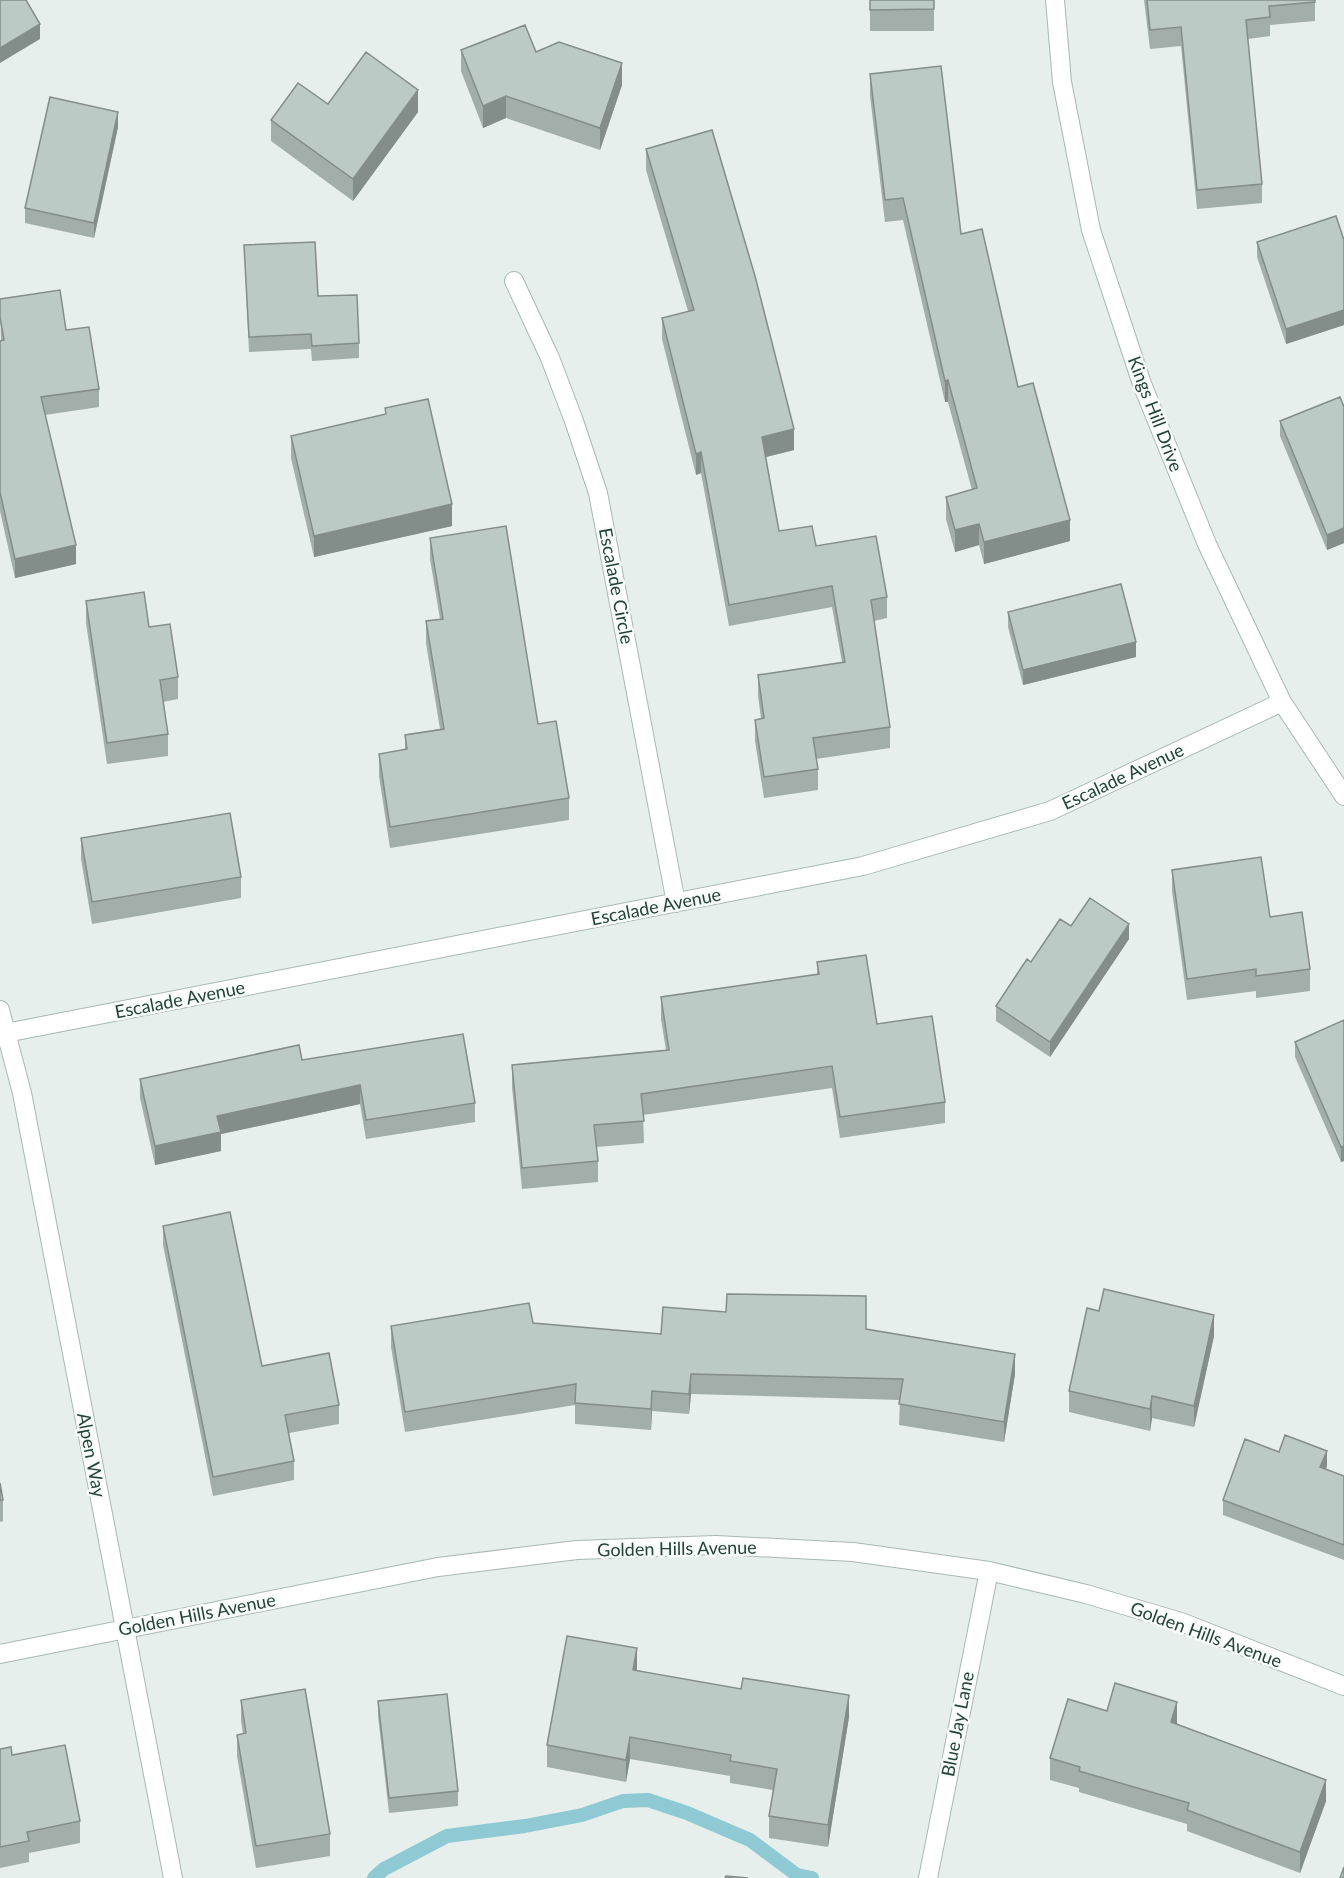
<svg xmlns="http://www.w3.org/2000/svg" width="1344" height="1878" viewBox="0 0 1344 1878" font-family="Lato,sans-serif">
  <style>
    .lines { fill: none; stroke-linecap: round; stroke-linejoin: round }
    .stream { stroke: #8ec9d4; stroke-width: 14 }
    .minor-casing { stroke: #a8b8b2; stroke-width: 20 }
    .minor { stroke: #fff; stroke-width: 18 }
    .wall { fill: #a1aea9 }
    .shaded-wall { fill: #838d89 }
    .building { fill: #bbcac4; stroke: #838d89; stroke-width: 1.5 }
    .labels { text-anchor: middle; stroke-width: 5; stroke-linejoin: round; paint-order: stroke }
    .street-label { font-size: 18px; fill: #24423a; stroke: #f7fbf9 }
  </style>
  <rect width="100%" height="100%" fill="#e6efeb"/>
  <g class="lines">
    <path class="stream" d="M 374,1878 L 384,1869 L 447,1836 L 525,1826 L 582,1815 L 623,1801 L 648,1800 L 687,1813 L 750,1840 L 797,1875 L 812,1878"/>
    <g class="minor-casing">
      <path id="minor" d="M 1055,0 L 1062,82 L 1091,230 L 1142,384 L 1207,544 L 1282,702 L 1344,796
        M 514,281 L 550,358 L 574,421 L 598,493 L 676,903
        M 0,1010 L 22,1093 L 173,1878
        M 6,1033 L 863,866 L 1050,811 L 1282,702
        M 0,1654 L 438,1567 L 577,1550 L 716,1545 L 853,1552 L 989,1571 L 1086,1594 L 1181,1622 L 1344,1686
        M 928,1878 L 989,1571"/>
    </g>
    <use href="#minor" class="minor"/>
  </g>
  <path class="wall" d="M 870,0 L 934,0 L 934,31 L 870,31 Z
    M 1144,0 L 1315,0 L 1315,21 L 1270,25 L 1270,36 L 1248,39 L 1262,184 L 1262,203 L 1197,209 L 1181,46 L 1150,49 Z
    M 461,50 L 536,52 L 622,85 L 600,150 L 506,118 L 483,128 L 461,71 Z
    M 870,74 L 961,234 L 1018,387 L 1070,541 L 984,564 L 979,545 L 955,552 L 946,519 L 946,497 L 972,490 L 948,402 L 945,402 L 903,220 L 885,222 L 870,96 Z
    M 328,104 L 418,112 L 353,201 L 271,141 L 271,120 Z
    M 118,127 L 94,238 L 25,223 L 25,208 Z
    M 646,149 L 794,450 L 766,457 L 779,531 L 816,546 L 887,597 L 887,618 L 874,621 L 890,727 L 890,748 L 816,759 L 818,769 L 818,790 L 764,798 L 755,741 L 755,720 L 761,718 L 758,696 L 758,675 L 842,662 L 832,607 L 729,626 L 701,473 L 696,475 L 662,339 L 662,318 L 688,311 L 646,170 Z
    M 1344,240 L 1344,325 L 1286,344 L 1257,257 L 1257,242 Z
    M 244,245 L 318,296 L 359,343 L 359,358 L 312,361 L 311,349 L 249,352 Z
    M 0,299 L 66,330 L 99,389 L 99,407 L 45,415 L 76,564 L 15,578 L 0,511 L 0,341 L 1,341 Z
    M 1344,407 L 1344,543 L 1327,550 L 1280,436 L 1280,421 Z
    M 385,408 L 452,526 L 314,557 L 291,458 L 291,436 L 385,414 Z
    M 430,538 L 538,724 L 569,798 L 569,820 L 390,848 L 379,776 L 379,754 L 405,750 L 405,735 L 440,729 L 426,643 L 426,621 L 440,619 L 430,559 Z
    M 86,601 L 149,627 L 178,677 L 178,699 L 163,702 L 168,734 L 168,756 L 107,764 L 86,623 Z
    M 1008,612 L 1136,657 L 1023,685 L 1008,627 Z
    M 81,838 L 241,877 L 241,898 L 92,924 L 81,859 Z
    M 1172,870 L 1310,969 L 1310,991 L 1256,998 L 1256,991 L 1187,1000 L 1172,891 Z
    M 1071,926 L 1129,939 L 1050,1057 L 996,1021 L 996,1006 L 1031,962 Z
    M 817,962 L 877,1024 L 945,1102 L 945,1123 L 840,1138 L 832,1088 L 643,1115 L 644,1143 L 596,1147 L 598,1161 L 598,1182 L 522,1189 L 512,1087 L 512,1065 L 666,1050 L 661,1019 L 661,997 L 817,974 Z
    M 1344,1020 L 1344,1161 L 1341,1162 L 1295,1057 L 1295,1042 Z
    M 302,1060 L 475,1103 L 475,1122 L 366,1139 L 360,1104 L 221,1134 L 221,1151 L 155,1165 L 140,1098 L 140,1079 Z
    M 163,1226 L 262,1366 L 339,1405 L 339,1424 L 289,1433 L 294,1461 L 294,1480 L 213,1496 L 163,1245 Z
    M 1099,1311 L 1214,1336 L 1194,1427 L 1152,1418 L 1150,1431 L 1069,1412 L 1069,1391 Z
    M 533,1323 L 661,1334 L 866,1329 L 1015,1374 L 1004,1442 L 899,1425 L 900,1400 L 691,1394 L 689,1414 L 652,1411 L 651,1430 L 575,1424 L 575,1405 L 405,1432 L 391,1347 L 391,1326 Z
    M 1279,1452 L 1327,1466 L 1326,1469 L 1344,1476 L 1344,1560 L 1223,1515 L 1223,1500 Z
    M 0,1483 L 3,1500 L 3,1521 L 0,1522 Z
    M 637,1670 L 849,1717 L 828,1847 L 769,1838 L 769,1816 L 773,1790 L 730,1783 L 730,1776 L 630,1759 L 626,1782 L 547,1767 L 547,1745 Z
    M 241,1700 L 330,1834 L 330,1856 L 256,1868 L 237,1756 L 237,1735 L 243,1734 L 241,1721 Z
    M 378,1701 L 458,1791 L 458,1806 L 389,1813 L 378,1716 Z
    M 1107,1711 L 1177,1724 L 1326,1801 L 1300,1873 L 1187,1831 L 1187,1824 L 1079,1792 L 1079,1788 L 1050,1780 L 1050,1758 Z
    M 0,1749 L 12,1755 L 80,1821 L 80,1843 L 29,1853 L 29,1862 L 0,1868 Z"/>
  <path class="shaded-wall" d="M 40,24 L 40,39 L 0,63 L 0,48 Z
    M 622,63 L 622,85 L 600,150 L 600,128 Z
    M 418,90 L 418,112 L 353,201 L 353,179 Z
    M 506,96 L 506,118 L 483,128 L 483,106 Z
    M 118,112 L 118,127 L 94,238 L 94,223 Z
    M 1344,310 L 1344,325 L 1286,344 L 1286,329 Z
    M 948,380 L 948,402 L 945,402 L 945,381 Z
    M 794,429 L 794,450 L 762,458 L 762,437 Z
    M 701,452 L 701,473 L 696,475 L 696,454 Z
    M 452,504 L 452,526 L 314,557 L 314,536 Z
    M 1070,520 L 1070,541 L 984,564 L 984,542 Z
    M 979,524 L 979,545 L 955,552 L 955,530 Z
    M 1344,528 L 1344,543 L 1327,550 L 1327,535 Z
    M 76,545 L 76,564 L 15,578 L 15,559 Z
    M 1136,642 L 1136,657 L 1023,685 L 1023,670 Z
    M 1129,924 L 1129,939 L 1050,1057 L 1050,1042 Z
    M 360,1085 L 360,1104 L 221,1134 L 221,1151 L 155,1165 L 155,1146 L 217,1116 Z
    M 1344,1146 L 1344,1161 L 1341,1162 L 1341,1147 Z
    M 1214,1315 L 1214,1336 L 1194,1427 L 1194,1406 Z
    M 1015,1354 L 1015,1374 L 1004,1442 L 1004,1422 Z
    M 691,1374 L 691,1394 L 689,1414 L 689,1394 Z
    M 652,1391 L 652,1411 L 651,1430 L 651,1409 Z
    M 1152,1396 L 1152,1418 L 1150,1431 L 1150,1409 Z
    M 1327,1451 L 1327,1466 L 1320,1482 L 1320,1467 Z
    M 637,1648 L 637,1670 L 633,1691 L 633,1670 Z
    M 849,1695 L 849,1717 L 828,1847 L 828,1825 Z
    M 1177,1702 L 1177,1724 L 1171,1744 L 1171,1722 Z
    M 630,1737 L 630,1759 L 626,1782 L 626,1760 Z
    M 1326,1780 L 1326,1801 L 1300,1873 L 1300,1852 Z"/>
  <path class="building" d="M 0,0 L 26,0 L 40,24 L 0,48 Z
    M 870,0 L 934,0 L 934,9 L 870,10 Z
    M 1147,0 L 1315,0 L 1315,2 L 1269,6 L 1270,17 L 1246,20 L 1262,184 L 1197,190 L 1181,27 L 1150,30 Z
    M 525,25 L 536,52 L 559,42 L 622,63 L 600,128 L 506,96 L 483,106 L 461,50 Z
    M 366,52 L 418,90 L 353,179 L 271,120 L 298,83 L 328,104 Z
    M 941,66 L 961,234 L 982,229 L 1018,387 L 1033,383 L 1070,520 L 984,542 L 979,524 L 955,530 L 946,497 L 977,488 L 948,380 L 945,381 L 903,198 L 885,200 L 870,74 Z
    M 50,97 L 118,112 L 94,223 L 25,208 Z
    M 712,130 L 755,276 L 794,429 L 762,437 L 779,531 L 812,526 L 816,546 L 876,536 L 887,597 L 871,600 L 890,727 L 813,738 L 818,769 L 764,777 L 755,720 L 764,718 L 758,675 L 845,662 L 832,586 L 729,605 L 701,452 L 696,454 L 662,318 L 694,310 L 646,149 Z
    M 1336,216 L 1344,240 L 1344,310 L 1286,329 L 1257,242 Z
    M 315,242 L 318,296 L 357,295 L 359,343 L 312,346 L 311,334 L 249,337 L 244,245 Z
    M 60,290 L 66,330 L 89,327 L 99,389 L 41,397 L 76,545 L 15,559 L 0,492 L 0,341 L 4,340 L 0,317 L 0,299 Z
    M 1340,397 L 1344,407 L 1344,528 L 1327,535 L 1280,421 Z
    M 428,399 L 452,504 L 314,536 L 291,436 L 386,414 L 385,408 Z
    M 506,526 L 538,724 L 556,721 L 569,798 L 390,827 L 379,754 L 407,749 L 405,735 L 444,729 L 426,621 L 443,619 L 430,538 Z
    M 1121,584 L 1136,642 L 1023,670 L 1008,612 Z
    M 144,592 L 149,627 L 170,624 L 178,677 L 160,680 L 168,734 L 107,743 L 86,601 Z
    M 230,813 L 241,877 L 92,902 L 81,838 Z
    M 1261,857 L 1270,917 L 1302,912 L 1310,969 L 1256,976 L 1256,969 L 1187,979 L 1172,870 Z
    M 1090,898 L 1129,924 L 1050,1042 L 996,1006 L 1027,959 L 1031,962 L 1060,919 L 1071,926 Z
    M 866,955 L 877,1024 L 932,1016 L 945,1102 L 840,1117 L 832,1066 L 641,1094 L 644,1121 L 594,1125 L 598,1161 L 522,1168 L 512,1065 L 669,1050 L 661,997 L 819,974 L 817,962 Z
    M 1344,1020 L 1344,1146 L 1341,1147 L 1295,1042 Z
    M 463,1034 L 475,1103 L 366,1120 L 360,1085 L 217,1116 L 221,1132 L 155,1146 L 140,1079 L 299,1045 L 302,1060 Z
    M 230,1212 L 262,1366 L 329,1353 L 339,1405 L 285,1415 L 294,1461 L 213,1477 L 163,1226 Z
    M 1104,1289 L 1214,1315 L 1194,1406 L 1152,1396 L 1150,1409 L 1069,1391 L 1087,1308 L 1099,1311 Z
    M 727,1294 L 866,1296 L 866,1329 L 1015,1354 L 1004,1422 L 899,1404 L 903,1379 L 691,1374 L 689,1394 L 652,1391 L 651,1409 L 575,1403 L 576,1384 L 405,1412 L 391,1326 L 529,1303 L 533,1323 L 661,1334 L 663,1307 L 726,1312 Z
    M 1285,1435 L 1327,1451 L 1320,1467 L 1344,1476 L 1344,1545 L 1223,1500 L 1245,1439 L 1279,1452 Z
    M 0,1483 L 3,1500 L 0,1500 Z
    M 567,1636 L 637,1648 L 633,1670 L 741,1689 L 743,1678 L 849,1695 L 828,1825 L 769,1816 L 777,1769 L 730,1761 L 731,1755 L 630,1737 L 626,1760 L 547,1745 Z
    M 1115,1683 L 1177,1702 L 1171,1722 L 1326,1780 L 1300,1852 L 1187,1810 L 1189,1803 L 1079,1771 L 1080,1767 L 1050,1758 L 1068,1699 L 1107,1711 Z
    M 305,1689 L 330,1834 L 256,1846 L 237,1735 L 246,1733 L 241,1700 Z
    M 447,1694 L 458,1791 L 389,1798 L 378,1701 Z
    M 65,1745 L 80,1821 L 27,1832 L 29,1841 L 0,1847 L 0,1749 L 11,1747 L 12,1755 Z
    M 1344,1867 L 1344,1878 L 1340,1878 Z
    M 726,1876 L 748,1878 L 725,1878 Z"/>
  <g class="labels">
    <g class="street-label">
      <text transform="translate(1155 414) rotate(69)" y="6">Kings Hill Drive</text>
      <text transform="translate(616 586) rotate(79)" y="6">Escalade Circle</text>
      <text transform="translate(1123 777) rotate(-25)" y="6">Escalade Avenue</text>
      <text transform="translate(656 907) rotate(-11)" y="6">Escalade Avenue</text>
      <text transform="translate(180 1000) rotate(-11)" y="6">Escalade Avenue</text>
      <text transform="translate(91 1455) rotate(79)" y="6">Alpen Way</text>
      <text transform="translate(677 1549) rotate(-1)" y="6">Golden Hills Avenue</text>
      <text transform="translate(197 1615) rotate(-11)" y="6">Golden Hills Avenue</text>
      <text transform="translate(1206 1635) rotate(20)" y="6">Golden Hills Avenue</text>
      <text transform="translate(958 1724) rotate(-79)" y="6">Blue Jay Lane</text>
    </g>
  </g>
</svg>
